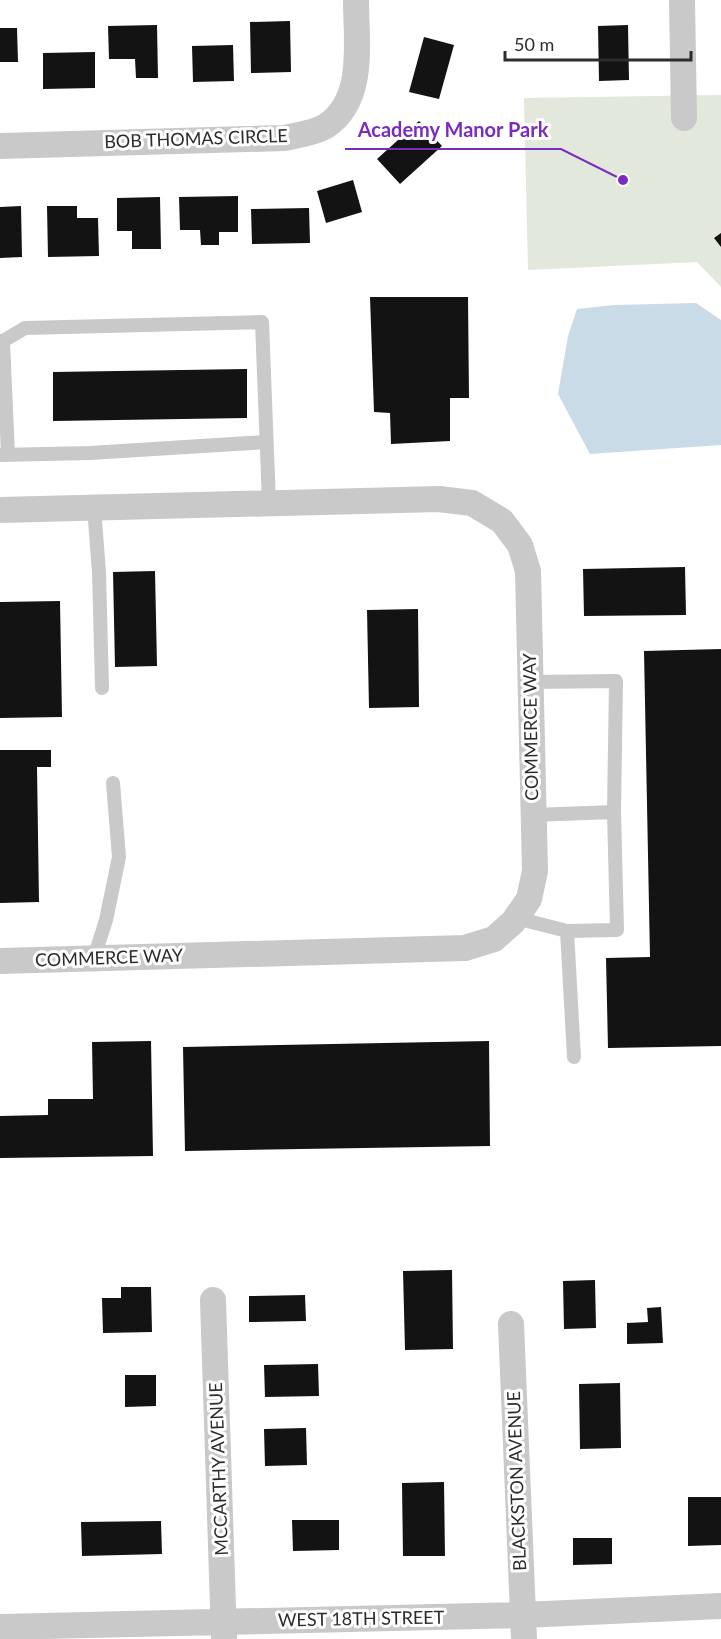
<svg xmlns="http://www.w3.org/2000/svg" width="721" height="1639" viewBox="0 0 721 1639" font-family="Lato,sans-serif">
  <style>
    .green { fill: #e2e8db }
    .water { fill: #c9dbe6 }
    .building { fill: #131313 }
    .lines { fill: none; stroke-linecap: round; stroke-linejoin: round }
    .lane { stroke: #c9c9c9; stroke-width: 14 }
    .street { stroke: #c9c9c9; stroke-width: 26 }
    .labels { text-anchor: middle; stroke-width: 6; stroke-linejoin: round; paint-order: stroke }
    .street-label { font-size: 18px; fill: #2c2c2c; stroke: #fff }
    .leader { fill: none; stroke: #7b2cbf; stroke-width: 2 }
    .callout-dot { fill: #7b2cbf; stroke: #fff; stroke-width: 2 }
    .callout-label { font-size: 20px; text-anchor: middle; font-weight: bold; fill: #7b2cbf; stroke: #fff; stroke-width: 6; stroke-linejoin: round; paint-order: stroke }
  </style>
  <rect width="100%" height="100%" fill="#fff"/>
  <path class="green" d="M 721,95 L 721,287 L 697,262 L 528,270 L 524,98 Z"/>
  <path class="water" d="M 696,303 L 721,320 L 721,445 L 590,454 L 558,394 L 568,336 L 577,309 L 614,305 Z"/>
  <path class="building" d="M 290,21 L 291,72 L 251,73 L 250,22 Z
    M 157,25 L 158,78 L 136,78 L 135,59 L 109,59 L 108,26 Z
    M 628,25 L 629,80 L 599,81 L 598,26 Z
    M 0,28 L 17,28 L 18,62 L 0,62 Z
    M 424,37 L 454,45 L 439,99 L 409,92 Z
    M 233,45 L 234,81 L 193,82 L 192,46 Z
    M 95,52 L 95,88 L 43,89 L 43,53 Z
    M 419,121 L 442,146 L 400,184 L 377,159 Z
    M 353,180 L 362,212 L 326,223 L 317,191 Z
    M 238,196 L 238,232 L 219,232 L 219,245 L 201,245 L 200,230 L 180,230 L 179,197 Z
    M 160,197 L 161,249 L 132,249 L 132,231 L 117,231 L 117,198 Z
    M 21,206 L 22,257 L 0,258 L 0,207 Z
    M 47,206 L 77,206 L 77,218 L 98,218 L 99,256 L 48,257 Z
    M 309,208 L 310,243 L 252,244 L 251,209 Z
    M 721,233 L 721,247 L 714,238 Z
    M 370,297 L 468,297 L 469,398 L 450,398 L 450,441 L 391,444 L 390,413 L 374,412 Z
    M 247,369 L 247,418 L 53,421 L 53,372 Z
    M 685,567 L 686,615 L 584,616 L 583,569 Z
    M 155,571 L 157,666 L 115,667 L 113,572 Z
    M 60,601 L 62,717 L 0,718 L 0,602 Z
    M 418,609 L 419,707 L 369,708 L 367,610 Z
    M 721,649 L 721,1046 L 608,1048 L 606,958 L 650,957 L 644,651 Z
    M 0,750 L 51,750 L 51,767 L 37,767 L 39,902 L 0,903 Z
    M 151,1041 L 153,1156 L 0,1158 L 0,1116 L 48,1115 L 48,1099 L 93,1099 L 92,1042 Z
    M 489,1041 L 490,1146 L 185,1151 L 183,1047 Z
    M 452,1270 L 453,1349 L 405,1350 L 403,1271 Z
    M 595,1280 L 596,1328 L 564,1329 L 563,1281 Z
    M 121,1287 L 151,1287 L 152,1332 L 103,1333 L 102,1298 L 121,1298 Z
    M 305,1295 L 306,1321 L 249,1322 L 249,1296 Z
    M 661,1307 L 663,1343 L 627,1344 L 627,1323 L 648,1322 L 647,1308 Z
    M 318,1364 L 319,1396 L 265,1397 L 264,1365 Z
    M 125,1375 L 156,1375 L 156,1406 L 125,1407 Z
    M 620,1383 L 621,1448 L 580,1449 L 579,1384 Z
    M 306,1428 L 307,1465 L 265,1466 L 264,1429 Z
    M 444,1482 L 445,1556 L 403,1556 L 402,1483 Z
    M 688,1497 L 721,1497 L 721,1545 L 688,1546 Z
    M 292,1520 L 339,1520 L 339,1550 L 293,1551 Z
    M 161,1521 L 162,1554 L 82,1556 L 81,1522 Z
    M 573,1538 L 612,1538 L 612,1564 L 573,1565 Z"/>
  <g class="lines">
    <path class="lane" d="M 0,341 L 3,341 L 25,328 L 262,322 L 269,503
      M 3,341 L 8,455
      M 0,455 L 90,453 L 266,442
      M 94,507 L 99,572 L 102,688
      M 533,815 L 614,812
      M 516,918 L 567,931 L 617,930 L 614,812 L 616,681 L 531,682
      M 567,931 L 574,1057
      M 94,958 L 106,920 L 119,857 L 113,783"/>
    <path class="street" d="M 682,0 L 684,118
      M 0,146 L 285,138 C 297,135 315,133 326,126 C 366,100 356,41 356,0
      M 0,510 L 439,499 L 472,503 L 502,521 L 520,545 L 528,571 L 535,871 L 529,899 L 513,922 L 494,939 L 465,948 L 0,961
      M 213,1300 L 224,1638
      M 511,1324 L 524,1639
      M 0,1627 L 523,1615 L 721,1606"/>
  </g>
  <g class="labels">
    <g class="street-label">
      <text transform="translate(196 139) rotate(-2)" y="6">BOB THOMAS CIRCLE</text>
      <text transform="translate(531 727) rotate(-91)" y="6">COMMERCE WAY</text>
      <text transform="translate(109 958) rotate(-2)" y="6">COMMERCE WAY</text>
      <text transform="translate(219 1469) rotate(-92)" y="6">MCCARTHY AVENUE</text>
      <text transform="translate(517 1481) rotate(-92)" y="6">BLACKSTON AVENUE</text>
      <text transform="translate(361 1619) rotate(-1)" y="6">WEST 18TH STREET</text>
    </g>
  </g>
  <path class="leader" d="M623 180L561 149H345"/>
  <circle class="callout-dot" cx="623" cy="180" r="6"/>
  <g class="callout-label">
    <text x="453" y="137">Academy Manor Park</text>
  </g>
  <path d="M505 51v9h186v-9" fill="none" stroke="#2c2c2c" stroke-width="3"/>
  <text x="514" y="51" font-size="18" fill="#2c2c2c" stroke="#ffffff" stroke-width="4.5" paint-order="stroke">50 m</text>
</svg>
